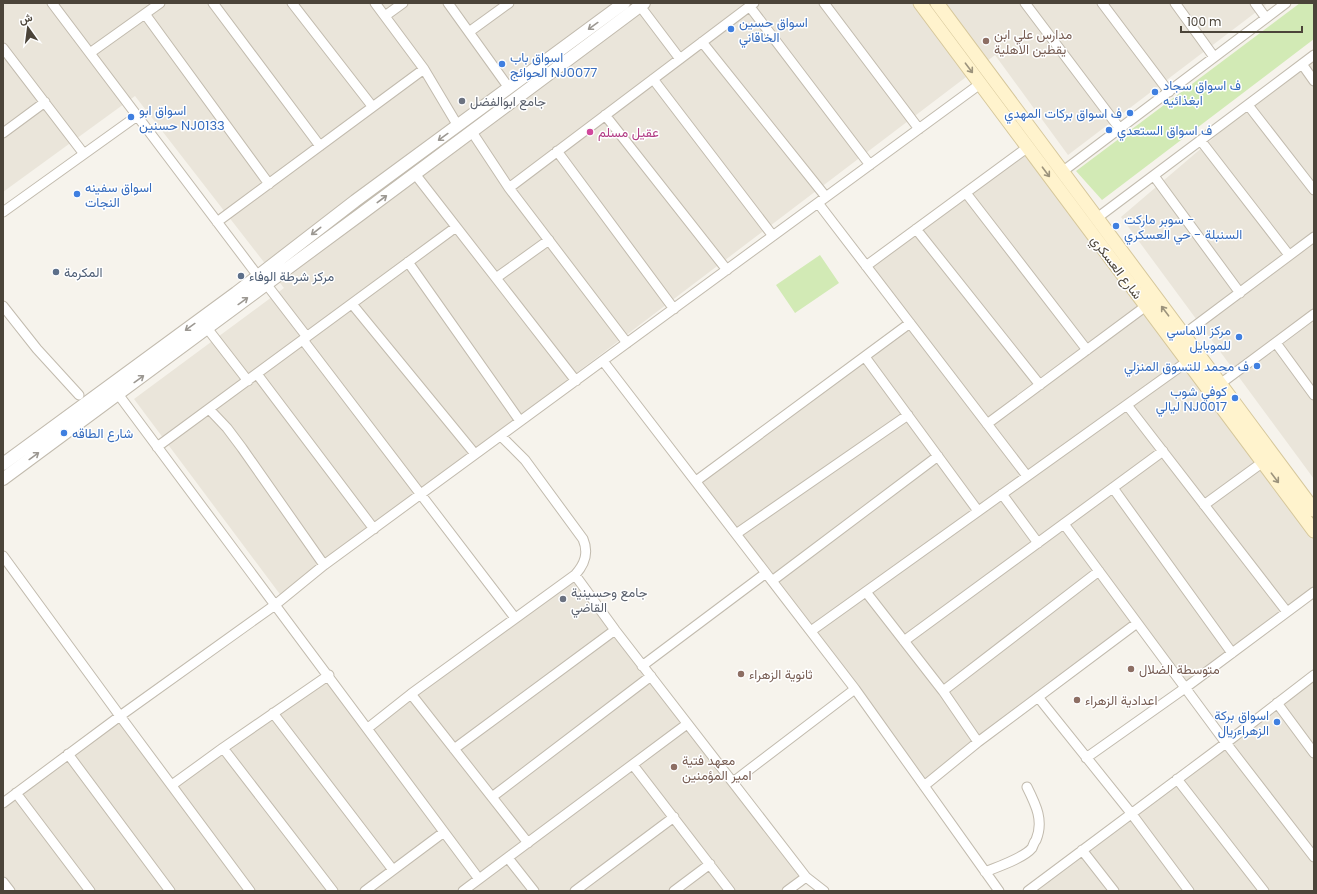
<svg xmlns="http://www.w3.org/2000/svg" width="1317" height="894" viewBox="0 0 1317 894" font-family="Poppins,Vazirmatn,sans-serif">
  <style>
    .residential { fill: #eae5da }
    .green { fill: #d2eab5 }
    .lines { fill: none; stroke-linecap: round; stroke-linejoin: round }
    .minor-casing { stroke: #c2bbae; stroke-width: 11 }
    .tertiary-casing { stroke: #c2bbae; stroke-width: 14 }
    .secondary-casing { stroke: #d6c79b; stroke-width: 15 }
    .minor { stroke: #fff; stroke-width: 9 }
    .tertiary { stroke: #fff; stroke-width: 12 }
    .secondary { stroke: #fff3cd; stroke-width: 13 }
    .oneway { stroke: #9c9892 }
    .oneway2 { stroke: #9c937c }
    .shop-dot { fill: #3f7fe0; stroke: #fff; stroke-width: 1.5 }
    .education-dot { fill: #8d6e63; stroke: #fff; stroke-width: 1.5 }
    .worship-dot { fill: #6b7280; stroke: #fff; stroke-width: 1.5 }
    .hotel-dot { fill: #d1479c; stroke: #fff; stroke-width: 1.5 }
    .service-dot { fill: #5c6f8a; stroke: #fff; stroke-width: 1.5 }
    .labels { text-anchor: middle; stroke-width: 3; stroke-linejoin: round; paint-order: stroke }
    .shop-label { font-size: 13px; fill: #366cbe; stroke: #fff; text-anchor: start }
    .education-label { font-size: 13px; fill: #785e54; stroke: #fff; text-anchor: start }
    .worship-label { font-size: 13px; fill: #5b616d; stroke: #fff; text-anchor: start }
    .hotel-label { font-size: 13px; fill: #b23c85; stroke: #fff; text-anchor: start }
    .street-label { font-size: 13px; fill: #4b4439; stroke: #fff }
    .service-label { font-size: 13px; fill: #4e5e75; stroke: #fff; text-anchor: start }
  </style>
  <rect width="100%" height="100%" fill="#f6f3ec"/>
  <path class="residential" d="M 3,3 L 1268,3 L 1068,155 L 995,55 L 579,371 L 573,375 L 573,378 L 555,389 L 282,597 L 134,399 L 284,288 L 135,96 L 3,192 Z
    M 1314,56 L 1314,479 L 1121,217 L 1253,104 Z
    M 1028,147 L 1314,531 L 1314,592 L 1185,688 L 1137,623 L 924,786 L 696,481 L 910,324 L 866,266 Z
    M 575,575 L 806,877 L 787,891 L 3,891 L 3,802 L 120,716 L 172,785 L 329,675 L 368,728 Z
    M 1314,676 L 1314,891 L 1034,891 Z"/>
  <path class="green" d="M 1300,3 L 1314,3 L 1314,39 L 1102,200 L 1076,171 Z
    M 820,255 L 839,283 L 795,313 L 776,285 Z"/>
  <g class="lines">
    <g class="minor-casing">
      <path id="minor" d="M 52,3 L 258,276
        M 213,3 L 320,146
        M 292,3 L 372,106
        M 375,3 L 424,69 L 458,126
        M 448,3 L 509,88
        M 824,3 L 919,129
        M 1025,3 L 1120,129
        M 1102,3 L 1169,92
        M 1175,3 L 1214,57
        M 1255,3 L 1266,18
        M 640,6 L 680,59
        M 750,7 L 870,165
        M 145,14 L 269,184
        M 385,16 L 403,3
        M 469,32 L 509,3
        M 702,42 L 826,197
        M 3,48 L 84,154
        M 90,53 L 160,3
        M 1302,64 L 1314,81
        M 653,79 L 773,236
        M 1248,105 L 1314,190
        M 605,115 L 727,270
        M 472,132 L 509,188 L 627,343
        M 3,133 L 45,102
        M 1201,141 L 1289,255
        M 557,151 L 674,309
        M 1062,172 L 1286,3
        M 415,174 L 576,381
        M 1154,176 L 1240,293
        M 509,188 L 754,3
        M 966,193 L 1087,350
        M 818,203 L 1027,476
        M 3,212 L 137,116
        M 1097,218 L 1314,55
        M 217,222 L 424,69
        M 916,229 L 1040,385
        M 408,262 L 520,421
        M 866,266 L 1028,147
        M 496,278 L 549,240
        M 267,285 L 307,337
        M 352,304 L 475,454
        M 3,306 L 37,349 L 79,395
        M 207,328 L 248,381
        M 1183,335 L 1314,237
        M 303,340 L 515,618
        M 1276,343 L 1314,395
        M 865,357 L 978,511
        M 603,361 L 855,689 L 999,891
        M 257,374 L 374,529
        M 1220,384 L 1314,314
        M 118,394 C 239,556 360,717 479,879
        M 1127,405 L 1287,612
        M 209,409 L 227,428 L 242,448 L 324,565
        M 987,424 L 1146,306
        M 157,447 L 456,227
        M 696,481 L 910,323
        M 1113,488 L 1232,653
        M 1002,494 L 1038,543
        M 1204,505 L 1263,462
        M 1064,524 L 1226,743 L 1314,857
        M 736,534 L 908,415
        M 3,556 L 120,716 L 250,891
        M 575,575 L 615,630 L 806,877 L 824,891
        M 772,581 L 938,456
        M 866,592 L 943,691 L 978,742
        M 811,631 L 1188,361
        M 904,641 L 1163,451
        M 642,666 L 766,573
        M 943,691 L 1099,571
        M 411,694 L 528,843
        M 1038,697 L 1131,813 L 1189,891
        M 1277,703 L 1314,753
        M 273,713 L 393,870
        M 368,728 L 411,694 L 575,575 C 585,564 589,553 583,539 L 525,460 L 501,436
        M 223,748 L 333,891
        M 454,749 L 615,630
        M 68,754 L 170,891
        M 1086,758 L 1185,688 L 1314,592
        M 633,765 L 730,891
        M 1177,779 L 1264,891
        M 733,782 L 855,689
        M 172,785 L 223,748 L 329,675
        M 924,786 L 978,742 L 1137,623
        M 16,793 L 90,891
        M 492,797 L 651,676
        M 3,803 L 120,716 L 275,605 L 324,565 L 980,84
        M 1082,850 L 1114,891
        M 508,858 L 534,891
        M 985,872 C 997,867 1024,858 1032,848 C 1033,846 1034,842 1036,840 C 1044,821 1036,805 1027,787
        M 3,882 L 10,891
        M 365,891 L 444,832
        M 463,891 L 687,724
        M 575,891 L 674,817
        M 674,891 L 710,864
        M 787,891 L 806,877
        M 1028,891 L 1226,743 L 1314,675"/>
    </g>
    <g class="tertiary-casing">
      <path id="tertiary" d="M 3,464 L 236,293 L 355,201 L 624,3
        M 3,479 L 361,214 L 644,3"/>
    </g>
    <g class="secondary-casing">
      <path id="secondary" d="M 920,3 L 1314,531
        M 937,3 L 1314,510"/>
    </g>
    <use href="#minor" class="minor"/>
    <use href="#tertiary" class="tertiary"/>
    <use href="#secondary" class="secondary"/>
  </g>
  <defs><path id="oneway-shaft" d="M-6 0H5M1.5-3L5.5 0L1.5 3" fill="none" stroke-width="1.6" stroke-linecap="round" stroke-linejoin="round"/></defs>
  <g class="oneway">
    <use href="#oneway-shaft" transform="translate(593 26) rotate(144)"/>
    <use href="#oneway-shaft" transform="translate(443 137) rotate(144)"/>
    <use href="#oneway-shaft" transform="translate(382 199) rotate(-37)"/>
    <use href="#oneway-shaft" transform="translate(316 231) rotate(142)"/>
    <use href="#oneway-shaft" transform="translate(243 301) rotate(-36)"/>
    <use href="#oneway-shaft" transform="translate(190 327) rotate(144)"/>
    <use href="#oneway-shaft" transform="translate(139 379) rotate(-36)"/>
    <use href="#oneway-shaft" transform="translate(34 456) rotate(-36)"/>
  </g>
  <g class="oneway2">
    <use href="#oneway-shaft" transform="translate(969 68) rotate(53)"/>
    <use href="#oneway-shaft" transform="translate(1046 172) rotate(53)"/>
    <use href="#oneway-shaft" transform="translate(1165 311) rotate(-127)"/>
    <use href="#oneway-shaft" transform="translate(1275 478) rotate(53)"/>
  </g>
  <g class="shop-dot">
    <circle cx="731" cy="29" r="4"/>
    <circle cx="502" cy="64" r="4"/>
    <circle cx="1155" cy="92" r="4"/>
    <circle cx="1130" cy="113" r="4"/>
    <circle cx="131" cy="117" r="4"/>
    <circle cx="1109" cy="130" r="4"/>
    <circle cx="77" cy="194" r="4"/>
    <circle cx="1116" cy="226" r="4"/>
    <circle cx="1239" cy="337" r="4"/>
    <circle cx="1257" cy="366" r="4"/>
    <circle cx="1235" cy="398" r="4"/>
    <circle cx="64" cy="433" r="4"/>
    <circle cx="1277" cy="722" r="4"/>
  </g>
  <g class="education-dot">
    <circle cx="986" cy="41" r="4"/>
    <circle cx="1131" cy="669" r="4"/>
    <circle cx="741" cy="674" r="4"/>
    <circle cx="1077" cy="700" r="4"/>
    <circle cx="674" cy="767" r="4"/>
  </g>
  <g class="worship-dot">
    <circle cx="462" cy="101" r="4"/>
    <circle cx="563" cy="599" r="4"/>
  </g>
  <circle class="hotel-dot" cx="590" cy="132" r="4"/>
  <g class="service-dot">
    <circle cx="56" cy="272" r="4"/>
    <circle cx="241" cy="276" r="4"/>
  </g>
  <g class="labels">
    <g class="shop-label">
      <text x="739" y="27">اسواق حسين<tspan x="739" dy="15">الخاقاني</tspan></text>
      <text x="510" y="62">اسواق باب<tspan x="510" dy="15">الحوائج NJ0077</tspan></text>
      <text x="1163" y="90">ف اسواق سجاد<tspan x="1163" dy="15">ابغذائيه</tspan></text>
      <text x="139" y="115">اسواق ابو<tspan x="139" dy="15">حسنين NJ0133</tspan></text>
      <text x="1122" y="118" text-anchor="end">ف اسواق بركات المهدي</text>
      <text x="1117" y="135">ف اسواق الستعدي</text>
      <text x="85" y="192">اسواق سفينه<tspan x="85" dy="15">النجات</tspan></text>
      <text x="1124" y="224">سوبر ماركت -<tspan x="1124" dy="15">السنبلة - حي العسكري</tspan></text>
      <text x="1231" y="335" text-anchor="end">مركز الاماسي<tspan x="1231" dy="15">للموبايل</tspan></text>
      <text x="1249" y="371" text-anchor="end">ف محمد للتسوق المنزلي</text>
      <text x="1227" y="396" text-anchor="end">كوفي شوب<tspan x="1227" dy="15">ليالي NJ0017</tspan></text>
      <text x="72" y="438">شارع الطاقه</text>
      <text x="1269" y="720" text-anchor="end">اسواق بركة<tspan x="1269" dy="15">الزهراء﷼</tspan></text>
    </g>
    <g class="education-label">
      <text x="994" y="39">مدارس علي ابن<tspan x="994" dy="15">يقطين الاهلية</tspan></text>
      <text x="1139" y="674">متوسطة الضلال</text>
      <text x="749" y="679">ثانوية الزهراء</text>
      <text x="1085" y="705">اعدادية الزهراء</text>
      <text x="682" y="765">معهد فتية<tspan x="682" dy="15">امير المؤمنين</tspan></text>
    </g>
    <g class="worship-label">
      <text x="470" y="106">جامع ابوالفضل</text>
      <text x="571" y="597">جامع وحسينية<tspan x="571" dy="15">القاضي</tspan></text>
    </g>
    <g class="hotel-label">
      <text x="598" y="137">عقيل مسلم</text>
    </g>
    <g class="street-label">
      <text transform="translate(1117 267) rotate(53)" y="5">شارع العسكري</text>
    </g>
    <g class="service-label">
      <text x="64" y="277">المكرمة</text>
      <text x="249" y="281">مركز شرطة الوفاء</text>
    </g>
  </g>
  <rect width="1317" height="894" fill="none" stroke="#4b4439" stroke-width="8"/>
  <g transform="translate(28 28) rotate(346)" stroke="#ffffff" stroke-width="3" paint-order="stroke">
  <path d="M0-3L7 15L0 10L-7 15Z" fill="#4b4439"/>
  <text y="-6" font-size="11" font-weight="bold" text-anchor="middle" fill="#4b4439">ش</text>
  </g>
  <path d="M1181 26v6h121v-6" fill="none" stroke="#4b4439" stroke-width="2"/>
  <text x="1187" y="26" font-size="12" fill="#4b4439" stroke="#ffffff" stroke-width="3" paint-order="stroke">100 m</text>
</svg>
